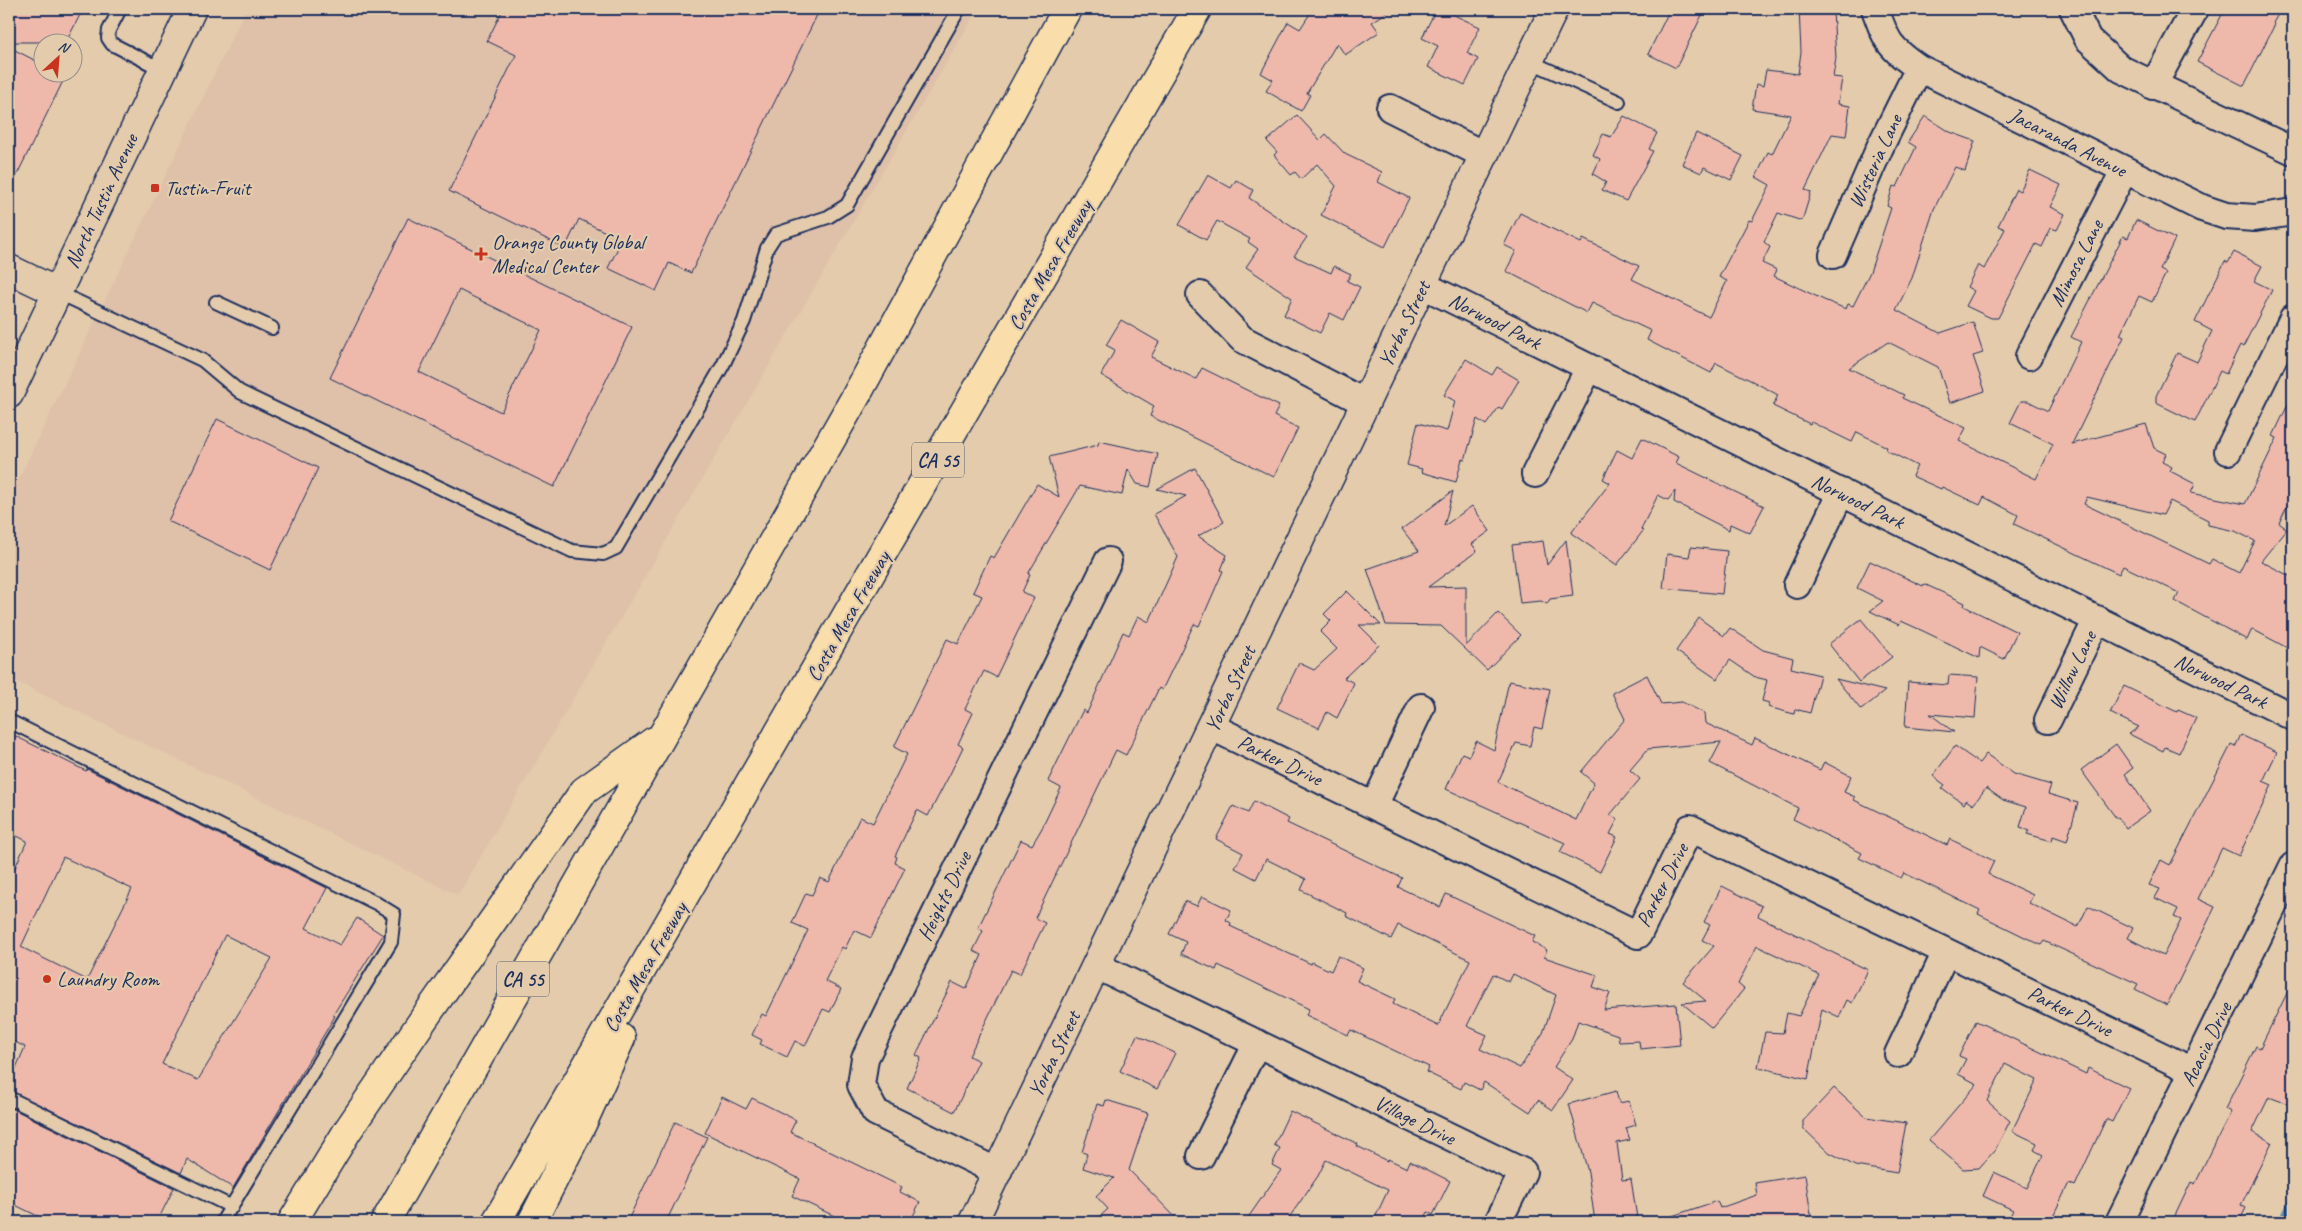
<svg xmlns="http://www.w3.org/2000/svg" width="2302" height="1231" viewBox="0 0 2302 1231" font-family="Caveat,sans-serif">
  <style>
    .built { fill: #dfc0a9 }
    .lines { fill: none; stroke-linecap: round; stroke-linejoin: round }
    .stream { stroke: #6190b6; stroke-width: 7 }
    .building { fill: #eeb9ab; stroke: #1b2f5e; fill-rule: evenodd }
    .lane-casing { stroke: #1b2f5e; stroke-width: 16 }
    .street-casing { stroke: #1b2f5e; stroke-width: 30 }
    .secondary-casing { stroke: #1b2f5e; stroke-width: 31 }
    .highway-casing { stroke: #1b2f5e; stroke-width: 31 }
    .lane { stroke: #e4cbac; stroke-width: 12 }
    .street { stroke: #e4cbac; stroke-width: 26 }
    .secondary { stroke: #e4cbac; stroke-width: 28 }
    .highway { stroke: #f9deab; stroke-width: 28 }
    .poi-dot { fill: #c8321e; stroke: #e4cbac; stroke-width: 2 }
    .labels { text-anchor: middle; stroke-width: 4.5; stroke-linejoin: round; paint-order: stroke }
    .shield { fill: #e4cbac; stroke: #575e75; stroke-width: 1 }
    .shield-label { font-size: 20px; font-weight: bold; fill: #1b2f5e }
    .street-label { font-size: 21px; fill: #1b2f5e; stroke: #e4cbac }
    .poi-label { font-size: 21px; fill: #1b2f5e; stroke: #e4cbac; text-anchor: start }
  </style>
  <rect width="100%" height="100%" fill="#e4cbac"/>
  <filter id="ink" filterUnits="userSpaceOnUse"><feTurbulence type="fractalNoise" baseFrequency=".02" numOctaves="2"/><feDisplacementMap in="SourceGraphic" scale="10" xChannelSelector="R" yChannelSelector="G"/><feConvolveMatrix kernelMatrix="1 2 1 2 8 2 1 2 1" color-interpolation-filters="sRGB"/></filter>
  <g filter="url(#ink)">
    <path class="built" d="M 246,9 L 978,9 L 458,895 L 9,678 L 9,499 Z"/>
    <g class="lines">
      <path class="stream" d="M 2282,1222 L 2293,1199"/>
    </g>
    <path class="building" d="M 9,9 L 83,9 L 66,42 L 9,42 Z
      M 503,9 L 820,9 L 691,273 L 669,263 L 656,291 L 608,268 L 622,240 L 579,219 L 565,248 L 449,191 L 516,55 L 487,41 Z
      M 1313,9 L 1392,9 L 1372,22 L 1379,32 L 1345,55 L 1337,43 L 1307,93 L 1310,95 L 1301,111 L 1266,91 L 1273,80 L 1261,73 L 1288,22 L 1300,29 Z
      M 1436,9 L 1441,9 L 1480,27 L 1467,53 L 1478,59 L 1465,85 L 1428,67 L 1438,46 L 1422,38 Z
      M 1670,9 L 1705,9 L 1676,68 L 1648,54 Z
      M 1799,9 L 1831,9 L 1833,11 L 1836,58 L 1833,77 L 1842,78 L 1838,104 L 1850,106 L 1846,136 L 1832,134 L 1805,190 L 1811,192 L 1802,221 L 1778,213 L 1764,242 L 1770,247 L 1762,263 L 1777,270 L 1774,276 L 1824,300 L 1846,309 L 1848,304 L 1853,306 L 1870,272 L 1891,208 L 1887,206 L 1893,186 L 1897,187 L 1916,147 L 1908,142 L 1925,116 L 1950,132 L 1975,141 L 1965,171 L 1955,167 L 1934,209 L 1912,278 L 1896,310 L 1940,333 L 1973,322 L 1983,353 L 1973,356 L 1985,391 L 1950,403 L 1938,367 L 1888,342 L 1849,368 L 1904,395 L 1902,398 L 1966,428 L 1959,441 L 2036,479 L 2053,444 L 2010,423 L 2021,401 L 2028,401 L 2048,411 L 2081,342 L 2071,337 L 2123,236 L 2128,238 L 2136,220 L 2175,239 L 2160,270 L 2166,273 L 2152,302 L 2139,296 L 2120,335 L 2124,337 L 2072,444 L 2146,424 L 2154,448 L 2166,454 L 2162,462 L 2172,467 L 2170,471 L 2195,484 L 2191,493 L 2245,504 L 2277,438 L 2273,436 L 2293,394 L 2293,494 L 2279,523 L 2287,529 L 2261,561 L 2293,578 L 2293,651 L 2252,629 L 2247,640 L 2175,601 L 2179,593 L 2123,566 L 2119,574 L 2014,524 L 2018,515 L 1984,497 L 1980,505 L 1942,487 L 1941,489 L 1912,476 L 1917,466 L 1886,450 L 1887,447 L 1857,432 L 1852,442 L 1811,422 L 1810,424 L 1773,406 L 1778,395 L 1754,382 L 1716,363 L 1711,373 L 1647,340 L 1651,331 L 1592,303 L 1587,313 L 1506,271 L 1516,251 L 1504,245 L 1520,213 L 1581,243 L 1583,239 L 1639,266 L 1632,279 L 1709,317 L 1727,281 L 1719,277 L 1749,220 L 1752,221 L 1770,185 L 1756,177 L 1768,152 L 1772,154 L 1791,115 L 1752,109 L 1756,84 L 1763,86 L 1766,70 L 1798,74 L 1801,52 ZM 2087,497 L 2163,515 L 2170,501 L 2208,520 L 2208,525 L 2235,531 L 2255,541 L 2239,573 L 2212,559 L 2209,564 L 2084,504 Z
      M 2225,9 L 2281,9 L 2273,23 L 2275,24 L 2244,86 L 2197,62 Z
      M 9,47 L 42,64 L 42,72 L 60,72 L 66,75 L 9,191 Z
      M 1297,115 L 1320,140 L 1326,134 L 1345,154 L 1382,172 L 1378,182 L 1409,198 L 1385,247 L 1321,215 L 1336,186 L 1317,164 L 1301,179 L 1295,172 L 1291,175 L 1274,155 L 1277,152 L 1267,141 Z
      M 1624,116 L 1657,133 L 1649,149 L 1653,151 L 1626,201 L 1602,190 L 1606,182 L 1593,174 L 1600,159 L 1593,155 L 1603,134 L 1611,137 Z
      M 1696,133 L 1743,156 L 1731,180 L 1704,167 L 1701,173 L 1682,164 Z
      M 2030,170 L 2061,185 L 2050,207 L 2065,214 L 2057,230 L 2051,228 L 2042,247 L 2036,244 L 1998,318 L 1991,318 L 1966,306 L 1974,291 L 1967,287 L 1978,265 L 1984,269 L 2005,229 L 1998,226 L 2016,189 L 2020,191 Z
      M 1208,175 L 1231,188 L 1236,180 L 1253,190 L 1249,198 L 1307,237 L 1294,256 L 1331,273 L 1334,266 L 1351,274 L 1347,281 L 1360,287 L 1344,320 L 1330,313 L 1320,333 L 1284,315 L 1292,298 L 1246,267 L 1258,249 L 1248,242 L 1250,239 L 1217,221 L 1206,240 L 1179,225 Z
      M 408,218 L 632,327 L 554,487 L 330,378 ZM 459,290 L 541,330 L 501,412 L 419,372 Z
      M 2234,252 L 2262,266 L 2254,281 L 2272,290 L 2243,347 L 2240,345 L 2226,374 L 2220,371 L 2195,422 L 2156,403 L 2156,396 L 2177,353 L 2197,362 L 2212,331 L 2195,322 L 2225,261 L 2228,263 Z
      M 1121,320 L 1159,342 L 1151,357 L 1196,379 L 1202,368 L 1279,406 L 1274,416 L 1298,428 L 1274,477 L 1150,416 L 1154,406 L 1101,375 L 1115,350 L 1106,345 Z
      M 1466,359 L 1492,375 L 1497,367 L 1519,380 L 1502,409 L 1499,407 L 1486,425 L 1477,419 L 1465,460 L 1462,459 L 1456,482 L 1421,472 L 1422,469 L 1407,465 L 1418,423 L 1447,431 L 1455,401 L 1444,395 Z
      M 217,419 L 318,468 L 270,570 L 168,521 Z
      M 1642,438 L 1679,457 L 1676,463 L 1764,506 L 1750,533 L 1730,524 L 1729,530 L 1674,502 L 1675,491 L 1668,500 L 1658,495 L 1641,529 L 1643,531 L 1617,565 L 1571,533 L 1610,483 L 1603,479 L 1617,450 L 1632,458 Z
      M 1099,441 L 1158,454 L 1150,487 L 1137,484 L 1128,469 L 1122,495 L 1080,486 L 1028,574 L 1030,575 L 1022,592 L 1034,598 L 996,677 L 984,671 L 965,709 L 973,713 L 958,744 L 963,747 L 950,774 L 928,816 L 917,810 L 895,856 L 897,857 L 895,863 L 905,868 L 871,938 L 854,930 L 845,949 L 842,947 L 825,981 L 841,989 L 830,1012 L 823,1009 L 805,1046 L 795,1041 L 787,1057 L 760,1044 L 762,1040 L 752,1035 L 762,1014 L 766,1016 L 808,930 L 792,923 L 806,893 L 812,895 L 820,878 L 829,882 L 860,817 L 873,823 L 907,754 L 894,747 L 947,639 L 958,644 L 982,596 L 973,592 L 990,556 L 994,558 L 1037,484 L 1059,497 L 1049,457 L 1098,445 Z
      M 1195,468 L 1224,522 L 1198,536 L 1227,555 L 1221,570 L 1223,571 L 1199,626 L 1194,624 L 1162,690 L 1159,688 L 1126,755 L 1116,750 L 1035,918 L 1045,923 L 1020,974 L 1011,970 L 969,1056 L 979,1061 L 954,1112 L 907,1088 L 921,1058 L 916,1055 L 952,982 L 966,989 L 982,955 L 973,951 L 983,931 L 978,928 L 1021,840 L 1032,845 L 1042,828 L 1061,788 L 1048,781 L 1083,710 L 1087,713 L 1123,632 L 1129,635 L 1138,616 L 1149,622 L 1178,557 L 1154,514 L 1186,496 L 1157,489 Z
      M 1453,491 L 1444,526 L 1472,506 L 1490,531 L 1472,544 L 1477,551 L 1428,587 L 1466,586 L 1466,646 L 1498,613 L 1521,635 L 1487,670 L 1441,626 L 1386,625 L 1367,569 L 1419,551 L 1402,529 Z
      M 1566,540 L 1573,596 L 1550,599 L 1547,604 L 1541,601 L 1520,603 L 1512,545 L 1543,541 L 1547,565 Z
      M 1691,547 L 1727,551 L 1722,594 L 1663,588 L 1667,554 L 1689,557 Z
      M 1870,561 L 1923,586 L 1924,584 L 1948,595 L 1965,603 L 1964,606 L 2017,632 L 2004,659 L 1980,647 L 1979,658 L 1923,631 L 1901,621 L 1899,625 L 1870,611 L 1883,601 L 1857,588 Z
      M 1347,591 L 1381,625 L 1359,625 L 1379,645 L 1344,678 L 1354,683 L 1337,718 L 1327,712 L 1319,728 L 1277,708 L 1299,663 L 1314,670 L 1337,649 L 1320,632 L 1331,621 L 1324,614 Z
      M 1699,618 L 1724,636 L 1730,628 L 1763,650 L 1793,658 L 1791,668 L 1820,675 L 1810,713 L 1795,709 L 1794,714 L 1768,707 L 1769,703 L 1762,701 L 1767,680 L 1755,677 L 1730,660 L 1717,679 L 1676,651 Z
      M 1861,619 L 1892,657 L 1859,682 L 1829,644 Z
      M 1647,675 L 1661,704 L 1682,702 L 1704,713 L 1705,723 L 1752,745 L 1755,738 L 1820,770 L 1824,762 L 1851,776 L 1844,792 L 1855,797 L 1854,800 L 1947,845 L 1950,839 L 1994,861 L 1988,874 L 2033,895 L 2029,903 L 2078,927 L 2088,906 L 2133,928 L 2128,938 L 2163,956 L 2181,920 L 2174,917 L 2178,909 L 2155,898 L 2160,889 L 2149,885 L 2161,860 L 2170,865 L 2231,745 L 2235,747 L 2241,735 L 2277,752 L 2263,781 L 2272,785 L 2239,856 L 2222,848 L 2198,899 L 2215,907 L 2167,1005 L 2135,989 L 2138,984 L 2044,941 L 2041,945 L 1978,914 L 1980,910 L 1904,873 L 1901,878 L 1859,858 L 1862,853 L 1793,819 L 1798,808 L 1710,763 L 1721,742 L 1648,749 L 1630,770 L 1640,779 L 1610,815 L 1618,819 L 1610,834 L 1617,837 L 1600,872 L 1560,852 L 1565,843 L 1446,789 L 1462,753 L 1469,756 L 1476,741 L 1494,750 L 1509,681 L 1550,689 L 1542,729 L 1534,727 L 1530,746 L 1516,743 L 1498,782 L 1576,820 L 1594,783 L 1581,772 L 1625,719 L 1612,693 Z
      M 1949,675 L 1978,677 L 1975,718 L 1930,714 L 1954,732 L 1905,727 L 1908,682 L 1948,685 Z
      M 1836,679 L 1885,691 L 1861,710 Z
      M 2124,686 L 2177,712 L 2178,710 L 2196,718 L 2179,753 L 2165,747 L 2163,751 L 2129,734 L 2139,727 L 2110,713 Z
      M 9,733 L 86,771 L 87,769 L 327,888 L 306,928 L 340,945 L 357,918 L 383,935 L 333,1015 L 335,1016 L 233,1188 L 187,1159 L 181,1173 L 9,1090 L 9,1084 L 25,1047 L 9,1039 L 9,881 L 27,841 L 9,832 ZM 63,857 L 132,889 L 87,980 L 21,947 ZM 225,935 L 272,958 L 198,1080 L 162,1064 Z
      M 2116,744 L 2133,768 L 2125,774 L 2150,811 L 2126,828 L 2118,817 L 2116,818 L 2081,770 Z
      M 1955,746 L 1979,763 L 1986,754 L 2014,774 L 2051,785 L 2048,794 L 2078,803 L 2067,841 L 2053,836 L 2052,841 L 2027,834 L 2029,830 L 2020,827 L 2026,807 L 2003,800 L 1986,788 L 1973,805 L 1966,800 L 1964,804 L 1942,788 L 1945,785 L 1933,776 Z
      M 1254,801 L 1289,819 L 1287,823 L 1402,878 L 1398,887 L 1440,907 L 1446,894 L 1535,936 L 1532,942 L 1547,950 L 1544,957 L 1597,975 L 1593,987 L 1610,993 L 1604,1010 L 1676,1004 L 1680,1045 L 1640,1049 L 1639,1041 L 1619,1042 L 1618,1035 L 1578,1021 L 1572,1039 L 1554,1067 L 1573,1080 L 1553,1110 L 1538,1100 L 1530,1112 L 1484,1082 L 1480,1090 L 1464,1082 L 1461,1089 L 1426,1072 L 1429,1067 L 1351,1030 L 1348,1035 L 1306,1015 L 1309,1009 L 1218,965 L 1216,970 L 1181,954 L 1186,942 L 1169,934 L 1185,901 L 1197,906 L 1202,896 L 1231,910 L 1226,920 L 1231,923 L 1230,926 L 1311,964 L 1312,962 L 1331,971 L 1338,956 L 1363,968 L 1357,981 L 1395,999 L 1393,1004 L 1438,1026 L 1470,960 L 1398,925 L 1391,939 L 1346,916 L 1347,913 L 1301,890 L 1306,879 L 1266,859 L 1256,879 L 1235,868 L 1243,853 L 1216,839 L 1233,806 L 1248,813 ZM 1493,974 L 1509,982 L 1513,974 L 1556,995 L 1543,1033 L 1520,1068 L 1480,1049 L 1487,1035 L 1467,1026 Z
      M 1722,886 L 1762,906 L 1758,916 L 1868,970 L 1852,1003 L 1847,1000 L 1839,1017 L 1822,1009 L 1808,1079 L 1758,1067 L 1765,1032 L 1783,1033 L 1787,1013 L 1799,1016 L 1819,975 L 1757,946 L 1738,984 L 1744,989 L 1712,1028 L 1682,1003 L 1706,1001 L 1683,982 L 1714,946 L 1702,940 L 1710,925 L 1704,922 Z
      M 2293,981 L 2293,1093 L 2288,1104 L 2269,1097 L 2252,1132 L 2272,1142 L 2241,1205 L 2246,1208 L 2239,1222 L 2172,1222 L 2191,1182 L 2195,1184 L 2231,1112 L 2225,1109 L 2256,1046 L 2260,1048 Z
      M 1976,1021 L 2086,1074 L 2088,1068 L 2129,1088 L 2112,1122 L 2106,1119 L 2075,1186 L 2069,1183 L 2050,1222 L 2007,1222 L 2013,1210 L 1983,1196 L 1994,1172 L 2027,1188 L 2043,1155 L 2034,1150 L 2037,1143 L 2012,1131 L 2037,1080 L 2005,1064 L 1987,1101 L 2010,1121 L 1995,1150 L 1979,1168 L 1963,1169 L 1929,1140 L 1977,1084 L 1958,1074 L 1966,1059 L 1959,1056 Z
      M 1137,1035 L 1175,1053 L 1157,1089 L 1120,1071 Z
      M 1834,1088 L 1866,1117 L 1906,1123 L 1897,1173 L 1855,1166 L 1827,1151 L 1803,1128 L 1803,1121 Z
      M 1616,1091 L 1619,1103 L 1629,1101 L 1636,1125 L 1626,1128 L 1630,1140 L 1617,1143 L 1622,1180 L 1631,1179 L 1637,1218 L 1595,1222 L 1588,1172 L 1569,1104 Z
      M 722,1097 L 746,1109 L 752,1098 L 796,1120 L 790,1132 L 902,1187 L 900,1192 L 920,1202 L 910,1222 L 847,1222 L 792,1196 L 800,1179 L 705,1133 Z
      M 1106,1100 L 1148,1113 L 1129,1170 L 1180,1222 L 1094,1222 L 1108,1209 L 1096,1196 L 1114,1178 L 1083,1168 L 1087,1154 L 1082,1152 L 1097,1104 L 1104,1106 Z
      M 9,1107 L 174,1188 L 157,1222 L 50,1222 L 9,1202 Z
      M 1290,1111 L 1358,1144 L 1357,1146 L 1387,1161 L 1388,1159 L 1407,1168 L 1410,1161 L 1450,1181 L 1433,1215 L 1428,1212 L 1423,1222 L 1373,1222 L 1388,1190 L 1326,1160 L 1318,1176 L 1286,1222 L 1245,1222 L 1281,1170 L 1272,1165 L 1280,1148 L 1274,1145 Z
      M 675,1122 L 707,1137 L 666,1222 L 627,1222 Z
      M 1805,1175 L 1812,1222 L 1664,1222 L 1663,1219 L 1717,1201 L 1720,1208 L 1757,1195 L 1755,1183 Z"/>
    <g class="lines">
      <g class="lane-casing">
        <path id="lane" d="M 120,9 L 109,30 L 108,38 L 112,44 L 163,70
          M 1529,61 L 1619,102
          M 57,292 L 202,360 L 240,392 L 572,551 L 603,554 L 616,548 L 723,365 L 744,321 L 767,248 L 776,234 L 828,217 L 847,205 L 959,9
          M 216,302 L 272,328
          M 9,721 L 376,903 L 394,914 L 391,942 L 222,1222
          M 9,1098 L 232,1207"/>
      </g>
      <g class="street-casing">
        <path id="street" d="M 1875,9 C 1887,42 1889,48 1919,68 L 2202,208 L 2226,216 L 2255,218 L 2293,212
          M 2073,9 L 2088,39 L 2121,69 L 2293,151
          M 2153,86 L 2195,9
          M 1390,108 L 1484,155
          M 1833,255 L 1880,147 L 1919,68
          M 1423,285 L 2293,717
          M 1200,295 L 1242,339 L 1366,403
          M 2029,356 L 2124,171
          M 2228,451 L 2293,318
          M 1535,474 L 1589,368
          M 1797,585 L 1841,492
          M 2048,720 L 2097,619
          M 1212,727 L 1638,935 L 1690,828 L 2193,1071
          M 1374,806 L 1421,707
          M 1097,966 L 1523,1172 L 1498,1222
          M 1898,1054 L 1946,952
          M 1201,1156 L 1257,1043
          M 998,1172 L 875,1112 L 861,1085 L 865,1058 L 1108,561
          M 2119,1222 L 2293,866"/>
      </g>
      <g class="secondary-casing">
        <path id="secondary" d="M 9,269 L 57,292
          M 9,394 L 192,9
          M 973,1222 L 1554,9"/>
      </g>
      <g class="highway-casing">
        <path id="highway" d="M 292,1222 L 348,1130 L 423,1020 L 584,791 L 654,741
          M 385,1222 L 856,396 L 1067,9
          M 496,1222 L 1197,9
          M 532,1222 L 582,1124 L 621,1038"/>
      </g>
      <use href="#lane" class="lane"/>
      <use href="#street" class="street"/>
      <use href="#secondary" class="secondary"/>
      <use href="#highway" class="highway"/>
    </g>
  </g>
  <g class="poi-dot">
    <rect x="150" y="183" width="10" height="10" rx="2.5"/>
    <path d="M478.5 246.5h5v5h5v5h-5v5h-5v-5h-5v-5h5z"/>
    <circle cx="47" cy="979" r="5"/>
  </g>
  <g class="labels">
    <g class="shield">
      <rect x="912" y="442.5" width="52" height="35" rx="4"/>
      <rect x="497" y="961.5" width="52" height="35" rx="4"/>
    </g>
    <g class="shield-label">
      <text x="938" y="467">CA 55</text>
      <text x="523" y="986">CA 55</text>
    </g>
    <g class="street-label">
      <text transform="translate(2068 142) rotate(27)" y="7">Jacaranda Avenue</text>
      <text transform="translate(1875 161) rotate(-65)" y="7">Wisteria Lane</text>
      <text transform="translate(101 201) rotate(-65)" y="7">North Tustin Avenue</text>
      <text transform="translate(2076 263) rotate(-63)" y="7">Mimosa Lane</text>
      <text transform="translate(1050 265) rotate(-60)" y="7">Costa Mesa Freeway</text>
      <text transform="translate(1495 321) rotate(27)" y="7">Norwood Park</text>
      <text transform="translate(1404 324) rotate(-64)" y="7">Yorba Street</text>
      <text transform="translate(1858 501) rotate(26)" y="7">Norwood Park</text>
      <text transform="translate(848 616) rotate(-60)" y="7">Costa Mesa Freeway</text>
      <text transform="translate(2072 670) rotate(-64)" y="7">Willow Lane</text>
      <text transform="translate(2221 681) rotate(26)" y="7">Norwood Park</text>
      <text transform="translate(1230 689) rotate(-65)" y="7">Yorba Street</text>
      <text transform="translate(1280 760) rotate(26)" y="7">Parker Drive</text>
      <text transform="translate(1662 885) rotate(-63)" y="7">Parker Drive</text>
      <text transform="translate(944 896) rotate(-64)" y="7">Heights Drive</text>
      <text transform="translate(645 967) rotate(-60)" y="7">Costa Mesa Freeway</text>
      <text transform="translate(2070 1011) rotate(26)" y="7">Parker Drive</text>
      <text transform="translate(2206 1044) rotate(-64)" y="7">Acacia Drive</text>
      <text transform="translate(1054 1054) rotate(-64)" y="7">Yorba Street</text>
      <text transform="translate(1415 1120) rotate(26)" y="7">Village Drive</text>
    </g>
    <g class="poi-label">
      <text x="165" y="195">Tustin-Fruit</text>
      <text x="492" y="249">Orange County Global<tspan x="492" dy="24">Medical Center</tspan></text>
      <text x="57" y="986">Laundry Room</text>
    </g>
  </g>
  <rect width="2302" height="1231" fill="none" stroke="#e4cbac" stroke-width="30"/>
  <rect x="15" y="15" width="2272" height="1201" fill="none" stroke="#1b2f5e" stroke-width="2" filter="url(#ink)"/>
  <g transform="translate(58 58) rotate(26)"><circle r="24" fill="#e4cbac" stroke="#948d8d"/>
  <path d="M0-4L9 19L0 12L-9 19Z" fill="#c8321e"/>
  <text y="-8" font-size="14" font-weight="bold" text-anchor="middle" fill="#1b2f5e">N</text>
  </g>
</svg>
